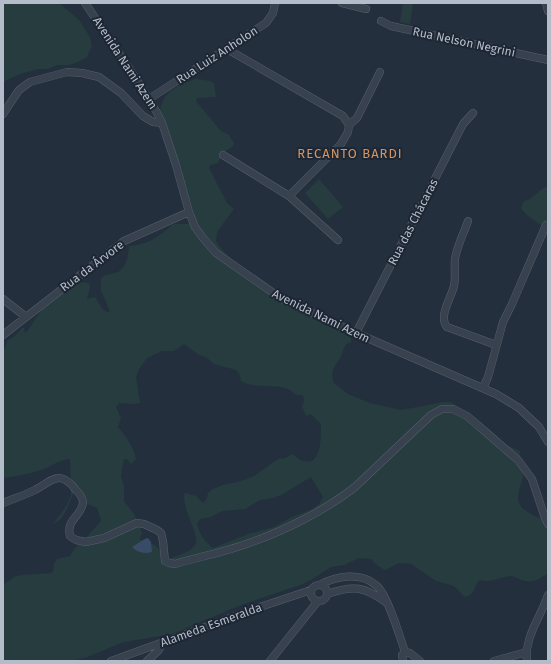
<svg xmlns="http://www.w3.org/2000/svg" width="551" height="664" viewBox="0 0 551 664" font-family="'Fira Sans',sans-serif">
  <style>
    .green { fill: #263c3f; fill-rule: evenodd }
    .water { fill: #394c67 }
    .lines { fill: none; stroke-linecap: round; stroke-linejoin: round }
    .minor-casing { stroke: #565f6c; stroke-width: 8 }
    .minor { stroke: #38414e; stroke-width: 7 }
    .labels { text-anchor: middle; stroke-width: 4; stroke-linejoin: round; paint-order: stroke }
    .street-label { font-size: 12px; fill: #b4bcc9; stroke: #1d2633 }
    .neighbourhood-label { font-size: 13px; letter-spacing: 1px; fill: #d59563; stroke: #1d2633 }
  </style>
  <rect width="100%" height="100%" fill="#242f3e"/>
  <path class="green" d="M 3,3 L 59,3 L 79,20 L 90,37 L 92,46 L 87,57 L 78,62 L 69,65 L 57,65 L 48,69 L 38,69 L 20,74 L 3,82 Z
    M 403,3 L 413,4 L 410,24 L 400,22 Z
    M 196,79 L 211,81 L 214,83 L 216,97 L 197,98 L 196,101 L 221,131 L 229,135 L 234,143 L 233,146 L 223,153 L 218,163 L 210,165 L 209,168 L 227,203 L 234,209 L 217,232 L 216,241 C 226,258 251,277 269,287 C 284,296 301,301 315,312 L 313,316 L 342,331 L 351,338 L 351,342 C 343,344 344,350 341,356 C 336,367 329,368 334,383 L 348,394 L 370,403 L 401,410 L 444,402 L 451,402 L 476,418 L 495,434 L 504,444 L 520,451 C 520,459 523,469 523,476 C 522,483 518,490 518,498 C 518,511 538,517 548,522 L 548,573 C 542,578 533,583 525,581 C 519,580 516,576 510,576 C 498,578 492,583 479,580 C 474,587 475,595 465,597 L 454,586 L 436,581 L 411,564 L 399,563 L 385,570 L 378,566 L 371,559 L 359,558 L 344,565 L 331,567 L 311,580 L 300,585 L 241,605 L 172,634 L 124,642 L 87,657 L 72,661 L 3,661 L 3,585 L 14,577 L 22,575 L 51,573 L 53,571 L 54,564 L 57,559 L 70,556 L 74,549 L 82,542 L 101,521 C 101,516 97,513 98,508 L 87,504 L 77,492 L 75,492 L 73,494 C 68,505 65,519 53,524 L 67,505 L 71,495 L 70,459 C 58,460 54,465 44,469 C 30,474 17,476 3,478 L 3,352 L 8,340 L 15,336 L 22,328 L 24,328 L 25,333 L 27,332 L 42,309 L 56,297 L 73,285 L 82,282 L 89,283 L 90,287 L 87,299 L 95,297 L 103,310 L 110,313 L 107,304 L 101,291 L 101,278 C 107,273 108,275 115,273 C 127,270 128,256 129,246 C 148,245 160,236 173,224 L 187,224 L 195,221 C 193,207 187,194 183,180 C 182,176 182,172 181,168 C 178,158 159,118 160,111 C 163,91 179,84 196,79 ZM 184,344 L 199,355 L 206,357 L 214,364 L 236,370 L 240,375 L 241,381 C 257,391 284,380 296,395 L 303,395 L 304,401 L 302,406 L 306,416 L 311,414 L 321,424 C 321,435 322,467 303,461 C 299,460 296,456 292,454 L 286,458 L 278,459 L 254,476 L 238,482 L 223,485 L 213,489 L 208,493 L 206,500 L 203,503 L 196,496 L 185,493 C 183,498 185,504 186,508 C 196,541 209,546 168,559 L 155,545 L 140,540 L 142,533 L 140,527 L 134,514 L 124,501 L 124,486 L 121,476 L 124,459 L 127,459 L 131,464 L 136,459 C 133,446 127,438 118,427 L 121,418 L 116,407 L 119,403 L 134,404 L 140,403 L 136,377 L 139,369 L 147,358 L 162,351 L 174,351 ZM 311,477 L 323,497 L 319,504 L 312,509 L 290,518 L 274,527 L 248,534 L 213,548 C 204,541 200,535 197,524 L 200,519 L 211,517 L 222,511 L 245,509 L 260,500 L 273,498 L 283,494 Z
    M 319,179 L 343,207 L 328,219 L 305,193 Z
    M 548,186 L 548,231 C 540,222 527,218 521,208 L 524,201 C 533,200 539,189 548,186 Z"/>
  <path class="water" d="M 148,538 L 151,542 L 152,552 C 144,554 138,553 132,547 C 138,544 141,540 148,538 Z"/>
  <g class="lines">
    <g class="minor-casing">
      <path id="minor" d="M 85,3 L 135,77 L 156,111 L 162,123 L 176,165 L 189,212 L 195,227 L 203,238 L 216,253 L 282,299 L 356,333 L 496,394 L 519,408 L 539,427 L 548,442
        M 342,3 L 366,9
        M 546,3 L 548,11
        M 381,21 L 391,26 L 548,60
        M 227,49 L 343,116 L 349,125
        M 149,99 L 266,23 L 273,13 L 275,3
        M 3,114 L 19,90 L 30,82 L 67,72 L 82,73 L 99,77 L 121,93 L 143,116 L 153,122 L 162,123
        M 223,155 L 289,196 L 338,240
        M 289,196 L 341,144 L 348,132 L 349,125 L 357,118 L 380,72
        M 468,221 C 464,233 457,246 455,259 C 454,268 456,277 454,286 C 451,298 438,317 447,327 L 496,345
        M 3,299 L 26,317
        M 356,333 L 463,124 L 473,113
        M 3,335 L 124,241 L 189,212
        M 483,388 L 488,377 L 503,322 L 512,304 L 546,225
        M 3,503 C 13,499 25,495 35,490 C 53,480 60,469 76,490 C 79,493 83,498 83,503 C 81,517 66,519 70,536 L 76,540 L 86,542 L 104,538 L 137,523 L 144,524 L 157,530 L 161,533 L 163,541 L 165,561 L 169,563 L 175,564 C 199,557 225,552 249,543 C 284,531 326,510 355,487 L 431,415 L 442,409 L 453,409 L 467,416 L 518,460 L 532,479 L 545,518 L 548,524
        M311 593a8 8 0 1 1 16 0a8 8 0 1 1-16 0Z
        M 319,585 C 337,576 361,571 377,586 C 388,596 400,637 405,652
        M 327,594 C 354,585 364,586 387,603
        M 111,661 L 263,606 L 311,590
        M 147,661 L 159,650 L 162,643
        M 270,661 L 318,601
        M 403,661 L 402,655 L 405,652 L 410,653 L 420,661
        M 494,661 L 527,652
        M 527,661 C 524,637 541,617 548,595"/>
    </g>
    <use href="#minor" class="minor"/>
  </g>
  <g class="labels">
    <g class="street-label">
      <text transform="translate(464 42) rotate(12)" y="4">Rua Nelson Negrini</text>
      <text transform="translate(217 55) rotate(-33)" y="4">Rua Luiz Anholon</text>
      <text transform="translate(125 63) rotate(57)" y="4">Avenida Nami Azem</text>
      <text transform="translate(413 222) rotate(-63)" y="4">Rua das Chácaras</text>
      <text transform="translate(92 266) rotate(-37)" y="4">Rua da Árvore</text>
      <text transform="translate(321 316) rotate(26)" y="4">Avenida Nami Azem</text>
      <text transform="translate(211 625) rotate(-20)" y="4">Alameda Esmeralda</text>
    </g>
    <g class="neighbourhood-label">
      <text x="350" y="158">RECANTO BARDI</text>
    </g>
  </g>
  <rect width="551" height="664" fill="none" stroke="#b4bcc9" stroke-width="8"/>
</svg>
